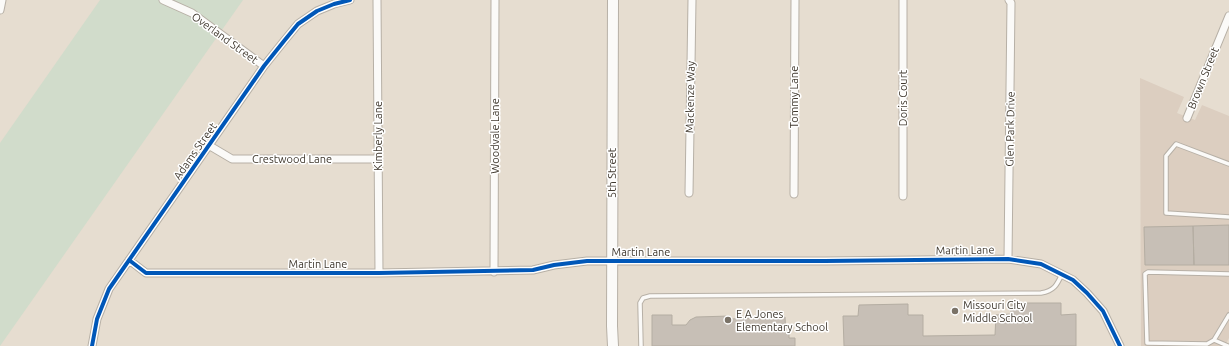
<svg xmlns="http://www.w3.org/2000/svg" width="1229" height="346" viewBox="0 0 1229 346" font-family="Ubuntu,sans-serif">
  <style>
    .industrial { fill: #dccec0 }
    .green { fill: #d1dccb }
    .building { fill: #c7bfb6; stroke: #b4ada2 }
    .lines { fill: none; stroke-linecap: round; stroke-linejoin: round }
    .service-casing { stroke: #b7b0a6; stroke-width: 5.5 }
    .minor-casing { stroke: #b7b0a6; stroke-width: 9 }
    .secondary-casing { stroke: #b7b0a6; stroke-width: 12 }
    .service { stroke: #fbfaf8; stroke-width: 3.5 }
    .minor { stroke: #fbfaf8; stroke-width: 7 }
    .secondary { stroke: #fbfaf8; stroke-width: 10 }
    .cycleway-casing { stroke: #fff; stroke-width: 6 }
    .cycleway { stroke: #0057b8; stroke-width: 4 }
    .poi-dot { fill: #7a7267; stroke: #fff; stroke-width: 1.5 }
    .labels { text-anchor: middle; stroke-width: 3; stroke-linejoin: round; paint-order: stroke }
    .street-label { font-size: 11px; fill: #40392f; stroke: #fff }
    .poi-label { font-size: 11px; fill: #40392f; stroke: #fff; text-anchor: start }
  </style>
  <rect width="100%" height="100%" fill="#e6ddd0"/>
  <path class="industrial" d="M 1140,78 L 1184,97 L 1177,113 L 1195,120 L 1202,105 L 1229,116 L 1229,338 L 1225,346 L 1141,346 Z"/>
  <path class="green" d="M 100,0 L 243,0 L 0,346 L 0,143 Z"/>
  <path class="building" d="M 1229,225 L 1229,265 L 1194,265 L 1193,226 Z
    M 1193,226 L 1194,265 L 1145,265 L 1144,227 Z
    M 1011,303 L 1061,303 L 1061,315 L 1076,314 L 1076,346 L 844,346 L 843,316 L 858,316 L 859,305 L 908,304 L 908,315 L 923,315 L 923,336 L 995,335 L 996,315 L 1011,314 Z
    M 652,315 L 672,315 L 672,325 L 686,325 L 690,320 L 696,317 L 730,316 L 730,319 L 785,317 L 786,334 L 789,334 L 789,338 L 795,338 L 795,346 L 652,346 Z"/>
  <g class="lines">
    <g class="service-casing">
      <path id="service" d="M 1229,164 L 1176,144 L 1166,156 L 1166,213 L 1229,217
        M 1229,274 L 1148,272 L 1145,274 L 1147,343 L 1207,344 L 1214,340 L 1229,315
        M 1214,340 L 1228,346
        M 641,346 L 640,303 L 643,298 L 650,296 L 1041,293 C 1054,291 1057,285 1062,274"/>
    </g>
    <g class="minor-casing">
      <path id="minor" d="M 163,0 L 192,13 L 264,66
        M 377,0 L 379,273
        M 0,10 L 2,0
        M 1187,118 L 1229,16
        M 210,146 L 232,159 L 378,159
        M 689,193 L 692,0
        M 794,194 L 795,0
        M 903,196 L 903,0
        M 1008,259 L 1011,3 L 1009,0
        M 129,260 L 146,273 L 379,273 L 533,270 L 554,265 L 587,261 L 825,261 L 1008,259 L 1041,264 L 1073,280 L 1087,293 L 1103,311 L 1120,346
        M 494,272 L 495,0
        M 92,346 L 97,319 L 109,289 L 264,66 L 284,41 L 298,24 L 317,11 L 334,4 L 350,0"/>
    </g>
    <g class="secondary-casing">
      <path id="secondary" d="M 613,346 L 612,326 L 613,0"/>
    </g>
    <use href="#service" class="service"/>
    <use href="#minor" class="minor"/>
    <use href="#secondary" class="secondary"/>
    <g class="cycleway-casing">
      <path id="cycleway" d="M 129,260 L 146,273 L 379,273 L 533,270 L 554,265 L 587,261 L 825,261 L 1008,259 L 1041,264 L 1073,280 L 1087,293 L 1103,311 L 1120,346
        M 92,346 L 97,319 L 109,289 L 264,66 L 284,41 L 298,24 L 317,11 L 334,4 L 350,0"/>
    </g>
    <use href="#cycleway" class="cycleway"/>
  </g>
  <g class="poi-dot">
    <circle cx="955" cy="311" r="4"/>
    <circle cx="728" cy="320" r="4"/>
  </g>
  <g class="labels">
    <g class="street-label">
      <text transform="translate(225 38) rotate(36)" y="4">Overland Street</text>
      <text transform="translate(1203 78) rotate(-68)" y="4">Brown Street</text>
      <text transform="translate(690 97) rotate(-89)" y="4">Mackenze Way</text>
      <text transform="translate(794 97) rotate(-90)" y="4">Tommy Lane</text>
      <text transform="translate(903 98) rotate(-90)" y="4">Doris Court</text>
      <text transform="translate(1010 129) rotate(-89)" y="4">Glen Park Drive</text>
      <text transform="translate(378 136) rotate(-90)" y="4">Kimberly Lane</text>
      <text transform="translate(495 136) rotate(-90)" y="4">Woodvale Lane</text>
      <text transform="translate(195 151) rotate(-55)" y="4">Adams Street</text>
      <text x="292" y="163">Crestwood Lane</text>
      <text transform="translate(612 173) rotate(-90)" y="4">5th Street</text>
      <text transform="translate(965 250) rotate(-1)" y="4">Martin Lane</text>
      <text x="641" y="256">Martin Lane</text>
      <text x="318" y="268">Martin Lane</text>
    </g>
    <g class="poi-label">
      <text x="963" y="309">Missouri City<tspan x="963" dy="13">Middle School</tspan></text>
      <text x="736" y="318">E A Jones<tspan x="736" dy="13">Elementary School</tspan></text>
    </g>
  </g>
</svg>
